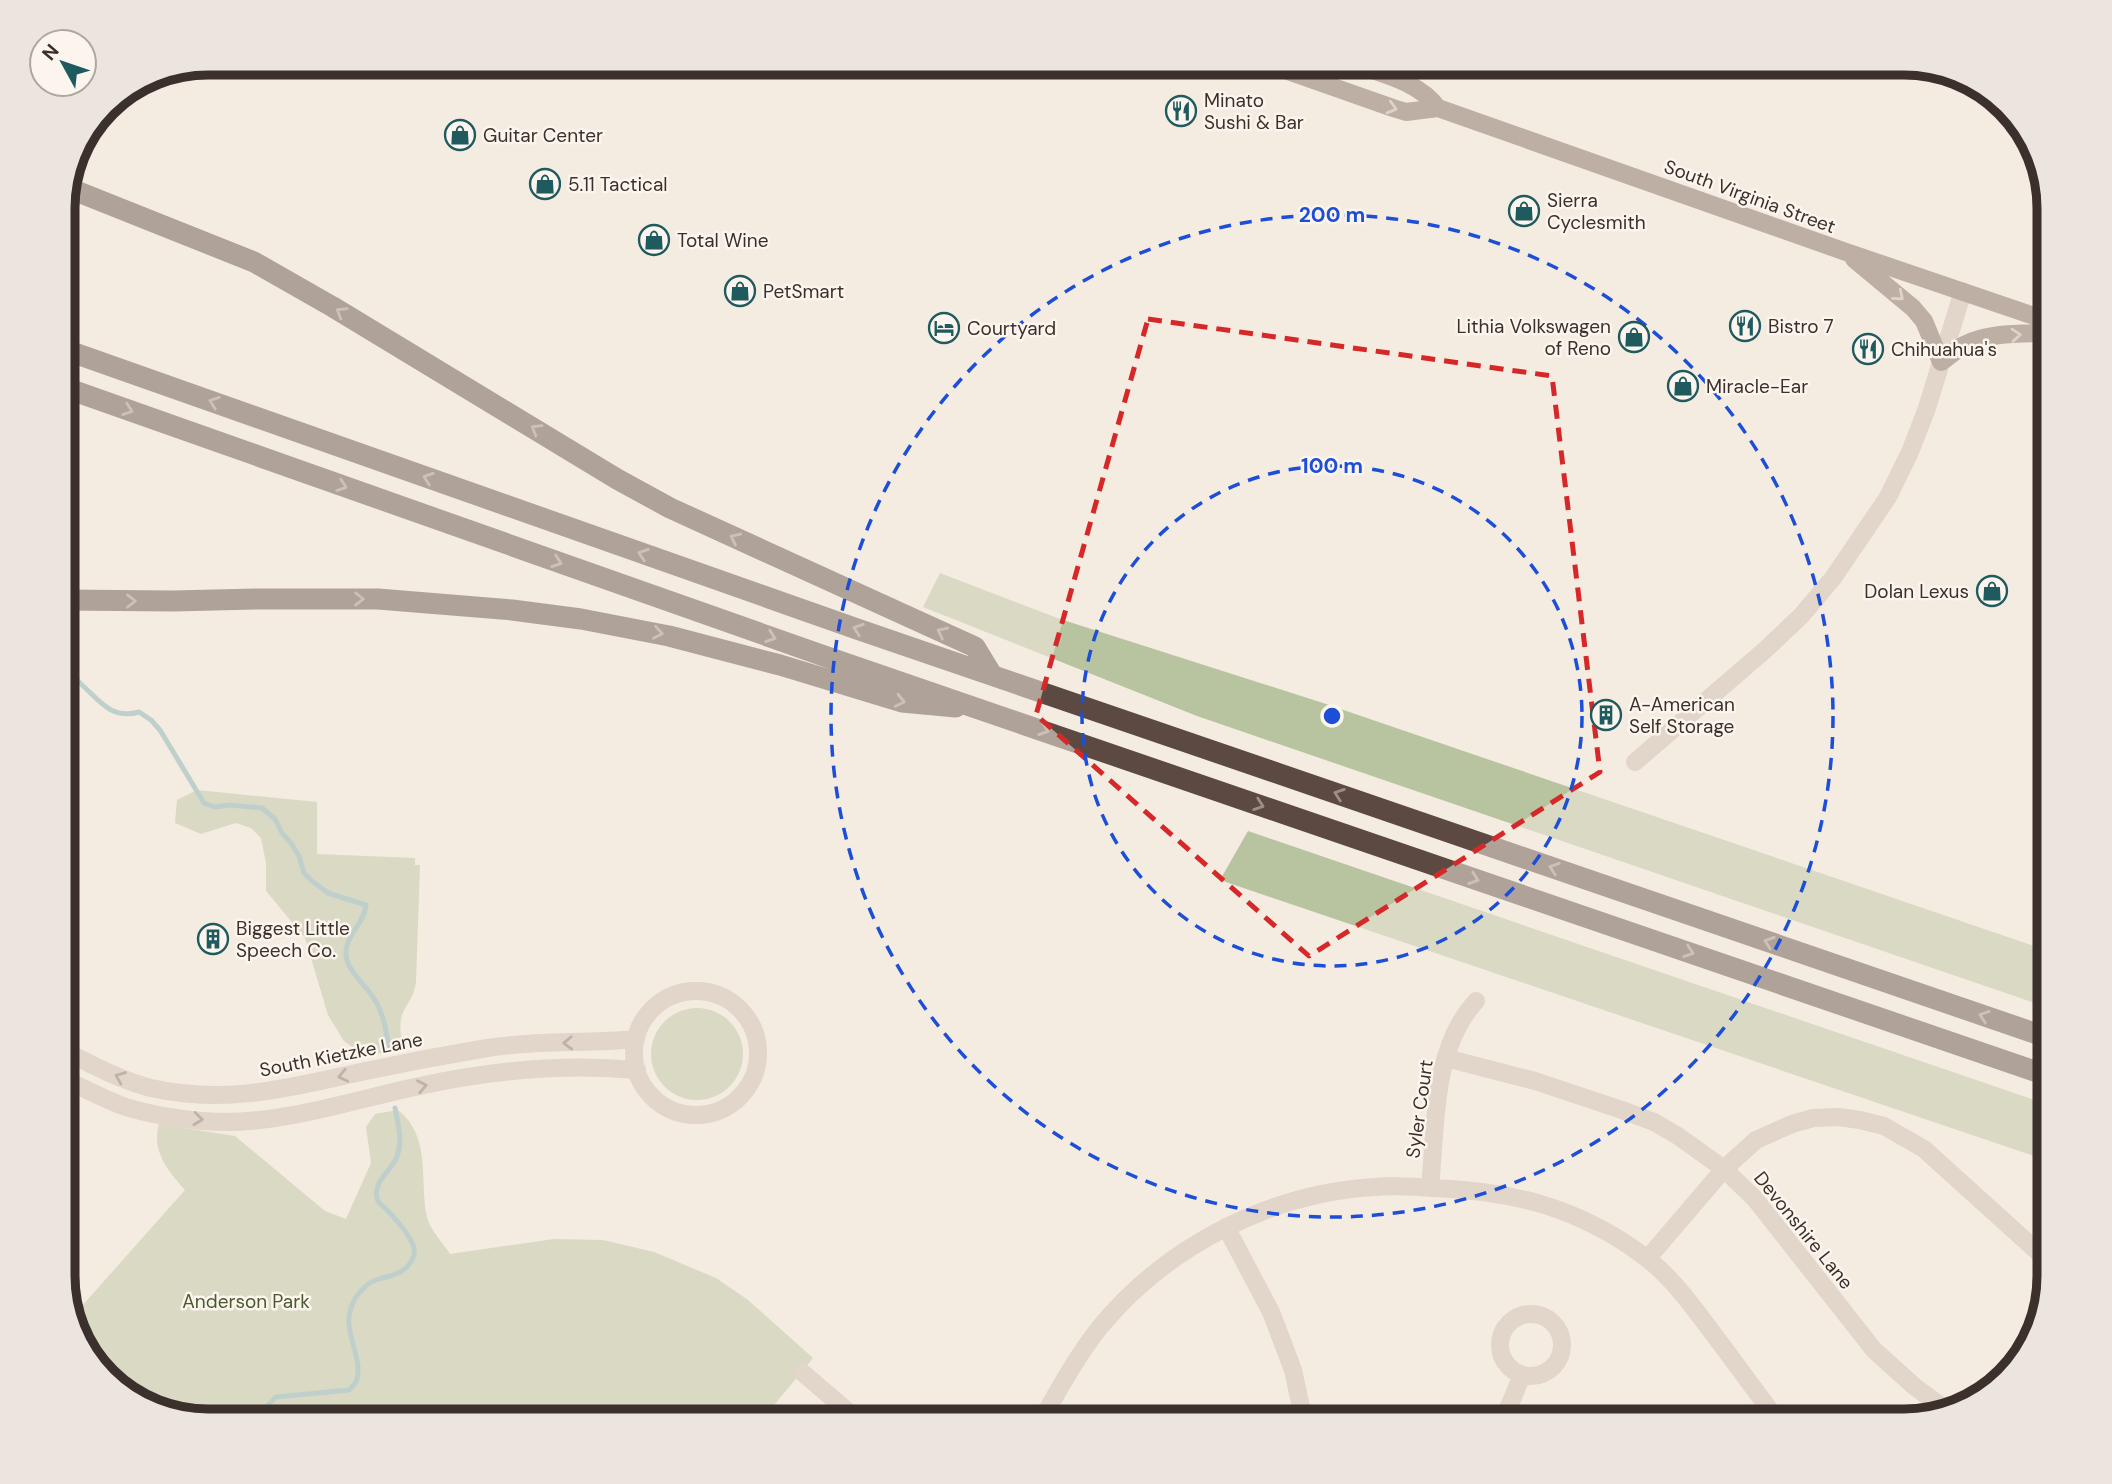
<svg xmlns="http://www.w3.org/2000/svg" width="2112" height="1484" viewBox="0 0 2112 1484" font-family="'DM Sans',sans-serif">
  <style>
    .green { fill: #b8c4a0 }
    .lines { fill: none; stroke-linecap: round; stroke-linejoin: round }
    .stream { stroke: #7fb0b2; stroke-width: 5 }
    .street { stroke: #cdbbac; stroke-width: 18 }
    .primary { stroke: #7d675c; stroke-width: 18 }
    .highway { stroke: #5c4a42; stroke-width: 21 }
    .oneway { stroke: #c2b5ac }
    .oneway2 { stroke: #9c8e87 }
    .oneway3 { stroke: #7d6f65 }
    .marked { fill: none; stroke: #d62828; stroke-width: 5; stroke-dasharray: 14 9; stroke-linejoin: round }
    .ring { fill: none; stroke: #1d4ed8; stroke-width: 3.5; stroke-dasharray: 12 9 }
    .labels { text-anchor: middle; stroke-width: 5; stroke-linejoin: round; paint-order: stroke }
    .poi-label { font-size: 19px; fill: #3b302b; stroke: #fbf5ee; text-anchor: start }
    .street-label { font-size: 19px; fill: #3b302b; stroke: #fbf5ee }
    .park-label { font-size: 19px; fill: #4a5a2e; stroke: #fbf5ee }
    .rim { fill: none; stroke: #3b302b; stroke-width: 9 }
    .centre { fill: #1d4ed8; stroke: #fbf5ee; stroke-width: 3.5 }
    .ring-label { font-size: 21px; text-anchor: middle; font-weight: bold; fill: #1d4ed8; stroke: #fbf5ee; stroke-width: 5; stroke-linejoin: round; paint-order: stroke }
  </style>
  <rect width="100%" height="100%" fill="#f4ebe1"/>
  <path class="green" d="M 940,573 L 1060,619 L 1323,703 L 2049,951 L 2049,1008 L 1197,716 L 923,607 Z
    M 197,790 L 317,802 L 317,854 L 415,858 L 415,865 L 420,865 L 416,981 C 414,1000 404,1005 401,1019 C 399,1028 402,1039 403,1048 L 392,1052 L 363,1055 L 344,1041 L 328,1015 L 305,938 L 266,891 L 266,863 L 261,838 L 251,828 L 236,823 L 201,834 L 175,823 L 177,800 Z
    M 1248,831 L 2049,1105 L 2049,1161 L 1220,880 Z
    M651 1054a46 46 0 1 1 92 0a46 46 0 1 1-92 0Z
    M 398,1110 C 432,1137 419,1180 427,1217 C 430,1230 443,1243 450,1254 L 554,1239 L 603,1240 L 654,1252 L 716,1278 L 748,1300 L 813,1358 L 761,1421 L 209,1421 L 127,1396 L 82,1348 L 73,1316 L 185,1190 C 168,1171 151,1151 159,1124 L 235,1136 L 325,1211 L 346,1219 L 371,1163 L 366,1127 L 375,1114 Z"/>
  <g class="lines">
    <path class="stream" d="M 63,669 C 69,674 76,678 81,684 C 99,700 111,720 139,712 L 151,720 L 160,730 L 204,803 L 215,807 L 229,805 L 262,808 L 275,819 L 282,833 L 291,843 L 299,856 L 304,873 L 312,881 L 328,893 L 366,905 C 365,923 344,937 346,955 C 347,971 367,986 375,1000 C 384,1015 386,1031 389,1047
      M 259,1421 L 259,1414 L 276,1397 L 349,1390 C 351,1388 354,1385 356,1382 C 365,1360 342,1332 351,1308 C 354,1297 365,1284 376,1280 C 391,1275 407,1275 414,1255 C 418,1243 395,1218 387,1210 C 383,1206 378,1204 377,1198 C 373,1180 393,1170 397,1156 C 403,1141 398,1124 395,1108"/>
    <path class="street" d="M 1635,762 L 1765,650 L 1801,616 L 1833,578 L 1888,497 L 1910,452 L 1927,408 L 1963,291
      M634 1053a62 62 0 1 1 124 0a62 62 0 1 1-124 0Z
      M 63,1050 C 92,1065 120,1080 151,1088 C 226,1105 288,1088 361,1072 C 403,1063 445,1055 487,1048 C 536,1040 586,1044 636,1039
      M 1446,1058 L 1535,1081 L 1622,1110 L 1654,1122 L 1678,1136 L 1724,1169 L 1755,1199 L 1874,1350 L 1915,1387 L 1948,1411
      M 63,1079 C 84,1088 105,1100 126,1107 C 154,1116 197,1122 226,1122 C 288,1122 354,1100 415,1087 C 487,1071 563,1063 637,1070
      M 1430,1188 C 1436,1126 1432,1049 1476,1001
      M 1226,1227 L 1271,1312 L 1293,1370 L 1304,1421
      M 1648,1258 L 1724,1169 L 1756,1140 L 1792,1124 L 1813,1118 L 1838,1117 L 1860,1120 L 1884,1126 L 1924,1149 L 2049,1262
      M1500 1345a31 31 0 1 1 62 0a31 31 0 1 1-62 0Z
      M 803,1373 L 859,1421
      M 1041,1421 C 1059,1389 1077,1356 1100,1327 C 1167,1246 1270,1193 1375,1187 C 1394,1185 1414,1187 1433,1188 C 1514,1191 1580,1208 1645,1257 C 1672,1277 1692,1306 1712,1332 C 1734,1362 1756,1391 1778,1421
      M 1501,1421 L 1511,1402 L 1522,1375"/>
    <path class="primary" d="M 1265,63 L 1393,108 L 1406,112 L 1438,108 L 1846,252 L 2049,321
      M 1351,63 C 1382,74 1418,81 1438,108
      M 1854,259 L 1913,308 L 1924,321 L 1941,362 C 1949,357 1956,350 1964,345 C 1989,332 2022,334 2049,333"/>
    <path class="highway" d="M 66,187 L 254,262 L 333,307 L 617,479 L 670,508 L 975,647 L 992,675
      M 63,349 L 857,629 L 2049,1038
      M 63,387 L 827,657 L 2049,1076
      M 63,600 L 173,601 L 258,599 L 378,599 L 512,610 L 581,619 L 669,636 L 780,665 L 902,702 L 956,707"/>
  </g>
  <defs><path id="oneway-chevron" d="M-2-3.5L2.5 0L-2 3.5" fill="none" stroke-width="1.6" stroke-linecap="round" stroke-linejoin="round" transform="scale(1.75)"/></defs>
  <g class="oneway">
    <use href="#oneway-chevron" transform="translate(1392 108) rotate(16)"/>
    <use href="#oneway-chevron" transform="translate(1899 296) rotate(40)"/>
    <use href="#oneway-chevron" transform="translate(2016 335) rotate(-4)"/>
  </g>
  <g class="oneway2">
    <use href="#oneway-chevron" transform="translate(341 312) rotate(-149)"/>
    <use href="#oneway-chevron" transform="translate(214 402) rotate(-160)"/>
    <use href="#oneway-chevron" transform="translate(128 410) rotate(19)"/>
    <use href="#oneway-chevron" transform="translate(536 429) rotate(-149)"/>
    <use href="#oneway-chevron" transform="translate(428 478) rotate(-161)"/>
    <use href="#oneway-chevron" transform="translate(342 486) rotate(19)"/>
    <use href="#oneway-chevron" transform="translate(735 538) rotate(-154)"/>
    <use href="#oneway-chevron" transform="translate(643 554) rotate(-161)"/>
    <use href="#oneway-chevron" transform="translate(557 562) rotate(19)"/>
    <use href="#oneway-chevron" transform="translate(359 599)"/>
    <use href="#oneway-chevron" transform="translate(131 601)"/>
    <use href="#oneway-chevron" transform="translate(858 629) rotate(-161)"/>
    <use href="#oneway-chevron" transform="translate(942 632) rotate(-154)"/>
    <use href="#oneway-chevron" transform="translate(658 633) rotate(11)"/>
    <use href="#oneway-chevron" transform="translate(771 637) rotate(19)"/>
    <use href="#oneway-chevron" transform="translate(900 701) rotate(13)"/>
    <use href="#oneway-chevron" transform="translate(1044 730) rotate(19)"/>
    <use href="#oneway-chevron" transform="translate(1339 794) rotate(-161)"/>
    <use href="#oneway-chevron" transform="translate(1259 805) rotate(19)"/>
    <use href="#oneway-chevron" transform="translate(1554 868) rotate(-161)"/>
    <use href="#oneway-chevron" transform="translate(1474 879) rotate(19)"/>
    <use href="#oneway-chevron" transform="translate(1769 942) rotate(-161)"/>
    <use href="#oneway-chevron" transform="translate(1689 952) rotate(19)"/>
    <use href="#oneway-chevron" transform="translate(1984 1016) rotate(-161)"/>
  </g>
  <g class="oneway3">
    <use href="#oneway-chevron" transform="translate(568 1043) rotate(178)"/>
    <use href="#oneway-chevron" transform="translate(343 1076) rotate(168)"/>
    <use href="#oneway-chevron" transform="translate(120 1077) rotate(-158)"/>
    <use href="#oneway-chevron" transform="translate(422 1086) rotate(-11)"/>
    <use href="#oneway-chevron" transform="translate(198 1119) rotate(6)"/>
  </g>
  <path d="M0 0H2112V1484H0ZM 1148,319 L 1552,376 L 1600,772 L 1309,956 L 1036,715 Z" fill="#f4ebe1" fill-opacity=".55" fill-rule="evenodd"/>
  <path class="marked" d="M 1148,319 L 1552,376 L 1600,772 L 1309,956 L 1036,715 Z"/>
  <g class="ring">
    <circle cx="1332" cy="716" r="250"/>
    <circle cx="1332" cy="716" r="501"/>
  </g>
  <defs>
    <g id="restaurant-ring" transform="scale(1.575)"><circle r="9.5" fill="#fbf5ee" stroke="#1f5a5e" stroke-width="1.5"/><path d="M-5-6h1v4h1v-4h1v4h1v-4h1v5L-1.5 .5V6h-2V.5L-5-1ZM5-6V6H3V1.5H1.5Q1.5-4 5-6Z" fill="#1f5a5e"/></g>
    <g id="shop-ring" transform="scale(1.575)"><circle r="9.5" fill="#fbf5ee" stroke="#1f5a5e" stroke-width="1.5"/><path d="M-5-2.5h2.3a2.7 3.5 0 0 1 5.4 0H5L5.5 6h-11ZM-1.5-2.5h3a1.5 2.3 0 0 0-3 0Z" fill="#1f5a5e"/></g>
    <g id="hotel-ring" transform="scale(1.575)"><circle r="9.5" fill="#fbf5ee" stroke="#1f5a5e" stroke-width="1.5"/><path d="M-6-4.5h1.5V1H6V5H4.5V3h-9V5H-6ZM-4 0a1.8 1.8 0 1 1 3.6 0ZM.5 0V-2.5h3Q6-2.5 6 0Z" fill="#1f5a5e"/></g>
    <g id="building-ring" transform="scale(1.575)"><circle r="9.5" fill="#fbf5ee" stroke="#1f5a5e" stroke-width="1.5"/><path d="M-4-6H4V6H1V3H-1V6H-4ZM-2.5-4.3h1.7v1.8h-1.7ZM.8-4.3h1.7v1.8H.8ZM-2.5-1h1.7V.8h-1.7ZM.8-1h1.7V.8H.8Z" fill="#1f5a5e"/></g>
  </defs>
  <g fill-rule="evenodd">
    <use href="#restaurant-ring" x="1181" y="111"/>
    <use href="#shop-ring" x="460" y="135"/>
    <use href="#shop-ring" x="545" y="184"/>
    <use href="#shop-ring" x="1524" y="211"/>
    <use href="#shop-ring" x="654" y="240"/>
    <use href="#shop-ring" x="740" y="291"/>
    <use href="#restaurant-ring" x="1745" y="326"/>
    <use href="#hotel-ring" x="944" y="328"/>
    <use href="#shop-ring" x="1634" y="337"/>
    <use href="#restaurant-ring" x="1868" y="349"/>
    <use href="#shop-ring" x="1683" y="386"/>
    <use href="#shop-ring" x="1992" y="591"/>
    <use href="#building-ring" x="1606" y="715"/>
    <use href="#building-ring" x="213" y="939"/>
  </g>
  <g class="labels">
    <g class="poi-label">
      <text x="1204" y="107">Minato<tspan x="1204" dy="22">Sushi &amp; Bar</tspan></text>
      <text x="483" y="142">Guitar Center</text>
      <text x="568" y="191">5.11 Tactical</text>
      <text x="1547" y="207">Sierra<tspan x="1547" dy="22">Cyclesmith</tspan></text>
      <text x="677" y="247">Total Wine</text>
      <text x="763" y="298">PetSmart</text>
      <text x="1611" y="333" text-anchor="end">Lithia Volkswagen<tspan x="1611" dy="22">of Reno</tspan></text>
      <text x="1768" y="333">Bistro 7</text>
      <text x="967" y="335">Courtyard</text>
      <text x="1891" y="356">Chihuahua's</text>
      <text x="1706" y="393">Miracle-Ear</text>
      <text x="1969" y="598" text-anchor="end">Dolan Lexus</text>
      <text x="1629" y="711">A-American<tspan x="1629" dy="22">Self Storage</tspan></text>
      <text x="236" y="935">Biggest Little<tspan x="236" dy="22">Speech Co.</tspan></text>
    </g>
    <g class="street-label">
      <text transform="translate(1750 196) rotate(20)" y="7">South Virginia Street</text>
      <text transform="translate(341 1054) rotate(-11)" y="7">South Kietzke Lane</text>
      <text transform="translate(1419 1109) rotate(-82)" y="7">Syler Court</text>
      <text transform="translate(1804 1230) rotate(51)" y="7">Devonshire Lane</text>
    </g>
    <g class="park-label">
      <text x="246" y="1308">Anderson Park</text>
    </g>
  </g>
  <path d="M0 0H2112V1484H0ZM208 75H1904A133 133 0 0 1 2037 208V1276A133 133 0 0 1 1904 1409H208A133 133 0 0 1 75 1276V208A133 133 0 0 1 208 75Z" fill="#ece5de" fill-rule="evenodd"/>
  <path class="rim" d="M208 75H1904A133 133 0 0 1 2037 208V1276A133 133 0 0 1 1904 1409H208A133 133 0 0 1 75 1276V208A133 133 0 0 1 208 75Z"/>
  <circle cx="1332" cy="716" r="10" class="centre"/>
  <g class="ring-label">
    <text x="1332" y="222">200 m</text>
    <text x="1332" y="473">100 m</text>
  </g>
  <g transform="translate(63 63) rotate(310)"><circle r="33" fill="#fbf5ee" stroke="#aea6a0" stroke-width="2"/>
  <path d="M0-5L12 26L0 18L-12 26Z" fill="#1f5a5e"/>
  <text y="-10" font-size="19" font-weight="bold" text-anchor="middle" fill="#3b302b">N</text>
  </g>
</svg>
